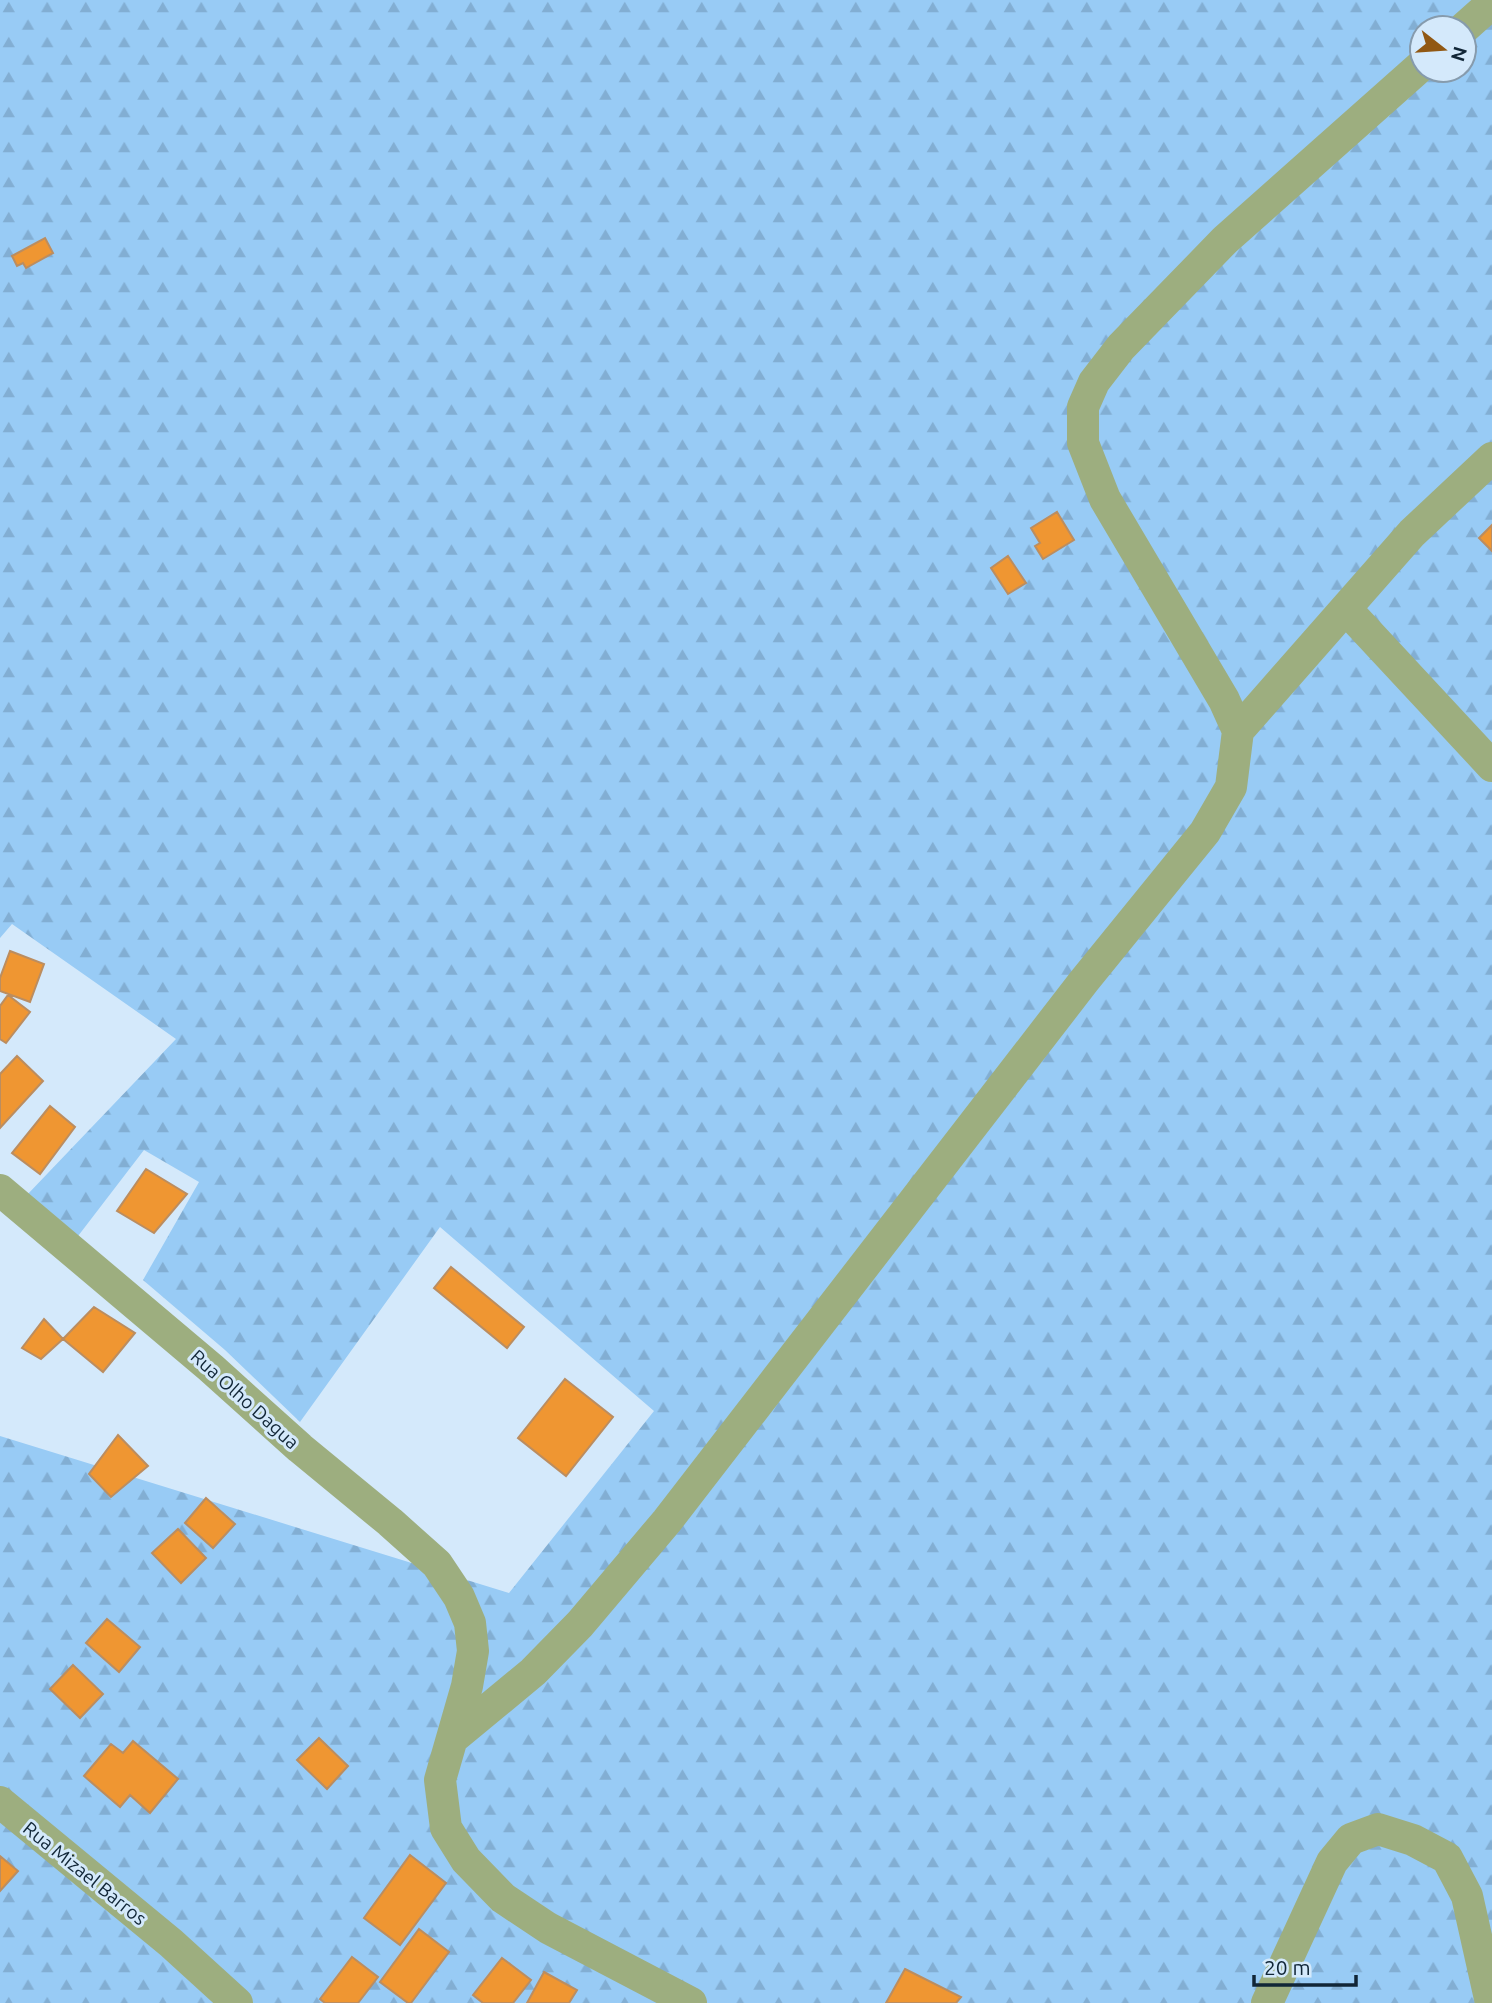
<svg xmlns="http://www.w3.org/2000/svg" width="1492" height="2003" viewBox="0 0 1492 2003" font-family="Ubuntu,sans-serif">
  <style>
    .forest { fill: url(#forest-firs); fill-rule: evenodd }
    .building { fill: #ef9632; stroke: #bb8d60; stroke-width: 2 }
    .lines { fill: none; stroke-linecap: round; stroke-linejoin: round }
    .street { stroke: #9dae7f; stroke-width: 32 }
    .labels { text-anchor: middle; stroke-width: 6; stroke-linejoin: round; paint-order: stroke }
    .street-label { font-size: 19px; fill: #112637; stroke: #d4e9fb }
  </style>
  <defs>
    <pattern id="forest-firs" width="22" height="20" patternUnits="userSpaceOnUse" patternTransform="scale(1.75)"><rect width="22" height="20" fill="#98cbf5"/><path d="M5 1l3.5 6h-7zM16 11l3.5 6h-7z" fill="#82aed3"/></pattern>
  </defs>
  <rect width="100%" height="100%" fill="#d4e9fb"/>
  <path class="forest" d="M 0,0 L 1492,0 L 1492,2003 L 0,2003 L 0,1436 L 509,1593 L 654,1411 L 440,1227 L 300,1422 L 225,1350 L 143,1280 L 199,1182 L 144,1150 L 75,1240 L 26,1196 L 176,1039 L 12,924 L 0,938 ZM 1422,28 L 1464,28 L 1464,70 L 1422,70 Z"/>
  <path class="building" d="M 45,238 L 53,253 L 26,268 L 23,263 L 17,266 L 12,256 Z
    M 1057,512 L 1074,540 L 1043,559 L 1035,546 L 1040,543 L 1031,528 Z
    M 1492,525 L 1492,551 L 1479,538 Z
    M 1008,556 L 1026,583 L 1008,594 L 991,568 Z
    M 10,951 L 44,964 L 30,1002 L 0,991 L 0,978 Z
    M 8,995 L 30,1012 L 6,1043 L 0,1039 L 0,1006 Z
    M 17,1056 L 43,1081 L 0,1128 L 0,1074 Z
    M 50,1106 L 75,1127 L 40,1174 L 12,1153 Z
    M 146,1169 L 187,1194 L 154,1233 L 117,1211 Z
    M 451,1267 L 524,1327 L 507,1348 L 434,1288 Z
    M 94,1307 L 135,1333 L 103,1372 L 63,1339 Z
    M 44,1319 L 63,1339 L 41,1359 L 22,1348 Z
    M 565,1379 L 613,1417 L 566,1476 L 518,1438 Z
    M 118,1435 L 148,1466 L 111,1497 L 89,1474 Z
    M 206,1498 L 235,1524 L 213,1548 L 185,1523 Z
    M 178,1529 L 206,1558 L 181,1583 L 152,1553 Z
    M 107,1619 L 140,1647 L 119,1672 L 86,1643 Z
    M 73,1665 L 103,1694 L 80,1718 L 50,1689 Z
    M 319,1738 L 348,1766 L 327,1789 L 297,1760 Z
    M 133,1741 L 178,1779 L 150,1813 L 130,1795 L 120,1807 L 84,1776 L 111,1744 L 123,1753 Z
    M 410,1855 L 446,1883 L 400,1945 L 364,1918 Z
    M 0,1856 L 18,1871 L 0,1891 Z
    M 419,1929 L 449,1952 L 411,2003 L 408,2003 L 380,1982 Z
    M 352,1957 L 378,1977 L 358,2003 L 325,2003 L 320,1999 Z
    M 502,1958 L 531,1980 L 513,2003 L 483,2003 L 473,1995 Z
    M 905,1969 L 961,1997 L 956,2003 L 886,2003 Z
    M 544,1972 L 577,1990 L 569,2003 L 527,2003 Z"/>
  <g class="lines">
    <path class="street" d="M 1464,28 L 1492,3
      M 1346,609 L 1492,766
      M 1238,731 L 1412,533 L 1492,458
      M 0,1190 L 211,1368 L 300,1448 L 390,1522 L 437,1564 L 459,1597 L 470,1623 L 473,1651 L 467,1686 L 440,1780 L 446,1828 L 466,1860 L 503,1898 L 548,1928 L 691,2003
      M 452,1739 L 533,1672 L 580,1624 L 667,1521 L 1084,981 L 1205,832 L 1231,787 L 1238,731 L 1224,700 L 1105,499 L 1083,443 L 1083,407 L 1094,382 L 1121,347 L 1225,240 L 1422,65
      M 0,1802 L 171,1943 L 237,2003
      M 1267,2003 L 1332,1862 L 1351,1839 L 1378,1829 L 1413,1840 L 1447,1858 L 1467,1896 L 1491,2003"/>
  </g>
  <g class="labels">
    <g class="street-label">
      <text transform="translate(245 1399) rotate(42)" y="7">Rua Olho Dagua</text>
      <text transform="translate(85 1873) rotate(39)" y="7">Rua Mizael Barros</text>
    </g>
  </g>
  <g transform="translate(1443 49) rotate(107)"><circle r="33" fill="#d4e9fb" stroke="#869bad" stroke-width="2"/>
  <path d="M0-5L12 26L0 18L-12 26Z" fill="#915813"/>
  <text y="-10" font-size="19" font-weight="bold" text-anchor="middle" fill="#112637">N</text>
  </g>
  <path d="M1254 1975v10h102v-10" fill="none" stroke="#112637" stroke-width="3.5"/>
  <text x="1264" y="1975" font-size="21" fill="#112637" stroke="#d4e9fb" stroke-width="5" paint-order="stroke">20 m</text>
</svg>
